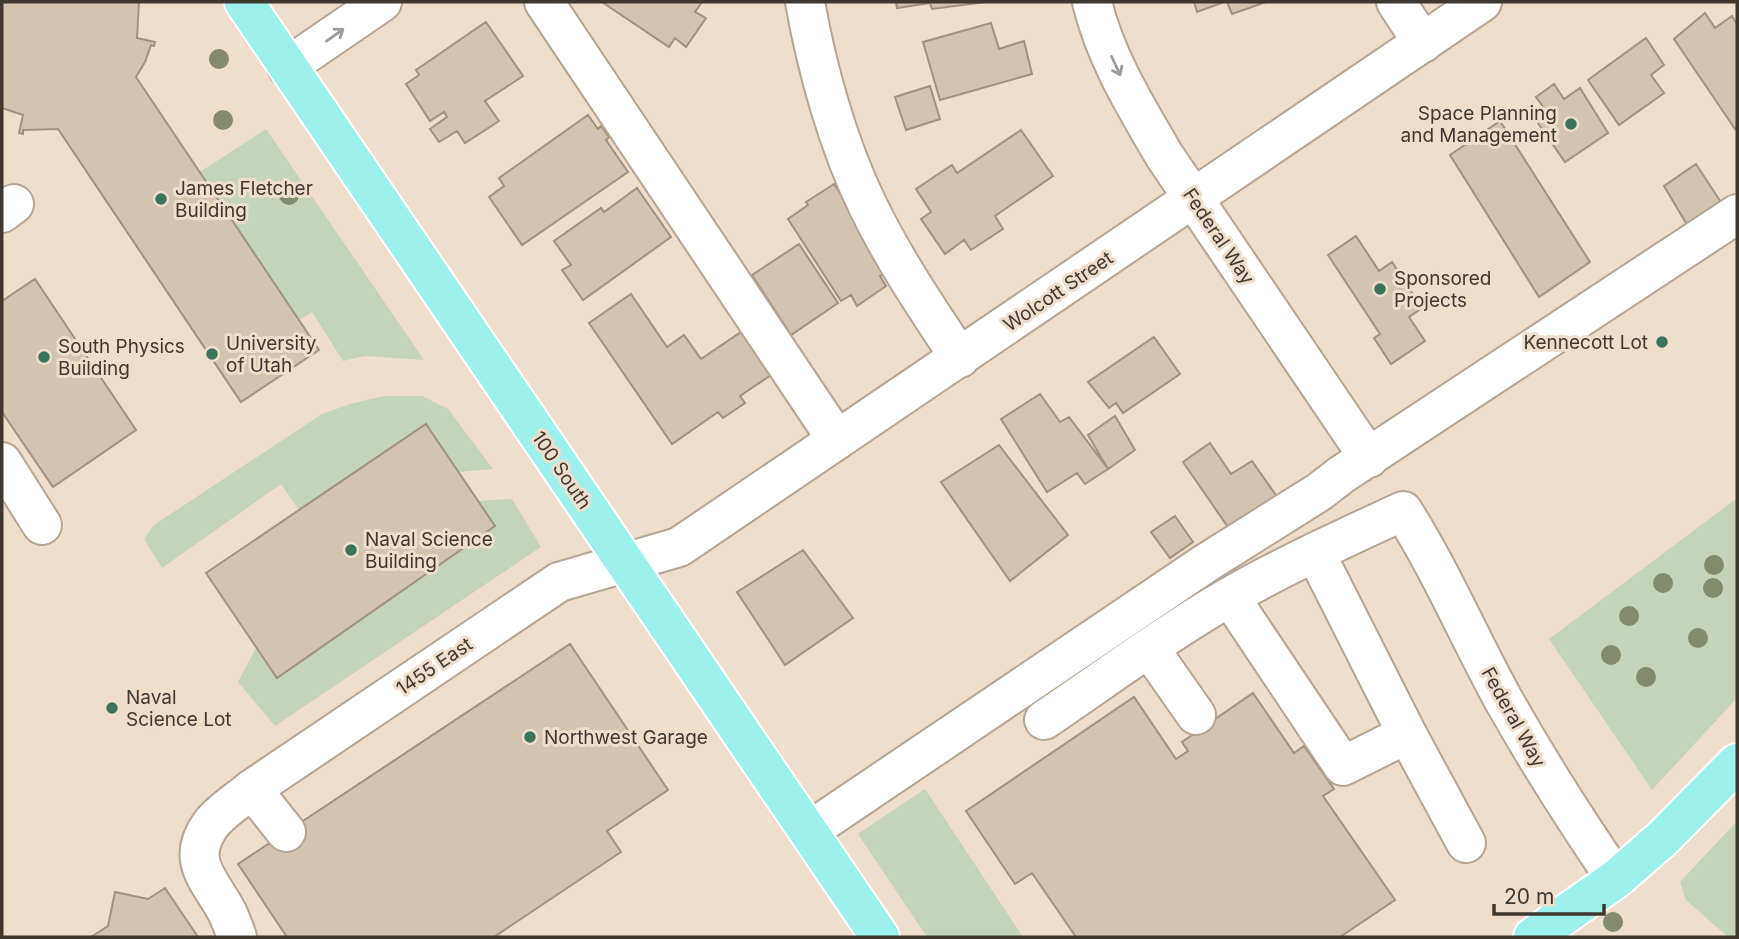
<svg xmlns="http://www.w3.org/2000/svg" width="1739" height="939" viewBox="0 0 1739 939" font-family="Inter,sans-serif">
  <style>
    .green { fill: #c3d4ba }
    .building { fill: #d3c3b1; stroke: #a19181; stroke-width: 2 }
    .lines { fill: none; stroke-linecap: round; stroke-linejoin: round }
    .minor-casing { stroke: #b5a594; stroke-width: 42 }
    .major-casing { stroke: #fff; stroke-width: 42 }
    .minor { stroke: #fff; stroke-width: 38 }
    .major { stroke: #9cf1ec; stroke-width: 38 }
    .tree { fill: #848a6c }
    .oneway { stroke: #9f9c98 }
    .poi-dot { fill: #3a745d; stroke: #efdecc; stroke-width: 2.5 }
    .labels { text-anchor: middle; stroke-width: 6; stroke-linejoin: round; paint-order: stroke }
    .poi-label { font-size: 19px; fill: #3f3831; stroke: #efdecc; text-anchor: start }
    .street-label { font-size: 19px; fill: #3f3831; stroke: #efdecc }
  </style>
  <rect width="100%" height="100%" fill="#efdecc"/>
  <path class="green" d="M 266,129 L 424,360 L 365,356 L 343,361 L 312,312 L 299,320 L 200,172 Z
    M 383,396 L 422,396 L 448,409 L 493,469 L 458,472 L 426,425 L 299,510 L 281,484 L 162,568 L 144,539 L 154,525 L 322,414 L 350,404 Z
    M 1737,498 L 1737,698 L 1652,790 L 1549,639 Z
    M 512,499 L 541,547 L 275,726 L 238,682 L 256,648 L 277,678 L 494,527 L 478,501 Z
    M 925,789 L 1023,937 L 927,937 L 858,834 Z
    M 1737,821 L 1737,937 L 1728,937 L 1686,900 L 1680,882 Z"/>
  <path class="building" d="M 2,2 L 139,2 L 137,38 L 155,42 L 154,46 L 151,45 L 145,62 L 136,77 L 319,350 L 241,402 L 58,129 L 23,130 L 23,134 L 19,133 L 23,115 L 2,108 Z
    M 602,2 L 702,2 L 695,12 L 706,18 L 686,47 L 675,38 L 669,47 Z
    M 896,2 L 986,2 L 932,9 L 930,3 L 897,8 Z
    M 1194,2 L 1224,2 L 1197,12 Z
    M 1227,2 L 1266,2 L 1232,14 Z
    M 1705,13 L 1715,28 L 1732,16 L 1737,24 L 1737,127 L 1735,129 L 1674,39 Z
    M 486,22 L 523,76 L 485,101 L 499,121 L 465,143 L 457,131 L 439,142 L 430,129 L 447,117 L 444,112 L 430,121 L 406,84 L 419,75 L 416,70 Z
    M 991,23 L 999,49 L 1024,41 L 1032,74 L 940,100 L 923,42 Z
    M 1646,38 L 1664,65 L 1651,75 L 1664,93 L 1619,125 L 1588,80 Z
    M 1554,84 L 1564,99 L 1580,88 L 1608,133 L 1565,162 L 1533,116 L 1544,108 L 1536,97 Z
    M 930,86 L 940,119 L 906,130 L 895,97 Z
    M 588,115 L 598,129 L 601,126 L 609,137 L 606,140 L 628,172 L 522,245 L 489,197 L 504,186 L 499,178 Z
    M 1500,121 L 1590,262 L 1539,297 L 1450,155 Z
    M 1021,130 L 1053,176 L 995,216 L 1003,229 L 971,250 L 964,240 L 945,254 L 921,219 L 931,212 L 916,189 L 952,165 L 957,173 Z
    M 1696,164 L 1726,210 L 1692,233 L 1664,186 Z
    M 834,184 L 890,268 L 880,276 L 886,286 L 857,306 L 851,295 L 841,301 L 788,219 L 808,205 L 806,202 Z
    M 637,188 L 671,237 L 583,300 L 562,270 L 571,265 L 554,241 L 601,208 L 604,212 Z
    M 1356,236 L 1379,271 L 1392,262 L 1422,308 L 1409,317 L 1425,341 L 1391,364 L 1374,338 L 1380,334 L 1328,255 Z
    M 799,244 L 838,303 L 791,335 L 752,275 Z
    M 35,279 L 136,430 L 53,487 L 2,412 L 2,301 Z
    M 631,294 L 667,347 L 684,335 L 701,359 L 747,328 L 777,371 L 740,396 L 745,403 L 723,418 L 718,412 L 672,444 L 589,323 Z
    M 1154,337 L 1180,374 L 1123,413 L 1116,403 L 1109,408 L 1088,382 Z
    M 1040,394 L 1060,422 L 1069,417 L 1108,469 L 1085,484 L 1077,473 L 1047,492 L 1001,419 Z
    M 1115,416 L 1135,450 L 1108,469 L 1088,435 Z
    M 426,424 L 495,526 L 277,678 L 206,573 Z
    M 1210,443 L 1231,474 L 1252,461 L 1278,498 L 1230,530 L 1183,462 Z
    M 999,445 L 1068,535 L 1010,581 L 941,482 Z
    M 1175,516 L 1193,542 L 1170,558 L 1151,532 Z
    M 803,550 L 853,618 L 785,665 L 737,592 Z
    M 570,644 L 668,790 L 607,831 L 621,852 L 494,937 L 287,937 L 238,864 Z
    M 1253,693 L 1294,753 L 1304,746 L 1334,789 L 1323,796 L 1395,900 L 1340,937 L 1076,937 L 1032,873 L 1015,884 L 966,811 L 1134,697 L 1176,759 L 1188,751 L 1182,742 Z
    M 165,888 L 198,937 L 91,937 L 108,926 L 115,892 L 148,899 Z"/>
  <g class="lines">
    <g class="minor-casing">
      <path id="minor" d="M 544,2 L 837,440
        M 805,2 C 817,69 838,145 868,206 C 893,258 928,310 960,358
        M 1092,2 C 1105,57 1136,107 1164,155 L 1369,458
        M 1396,2 L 1423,43
        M 287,67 L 382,2
        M 2,213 L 14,204
        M 2,462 L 42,525
        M 1315,552 L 1407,734 L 1466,843
        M 1230,597 L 1343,766 L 1407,734
        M 1149,648 L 1196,715
        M 1044,720 C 1106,678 1167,633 1231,596 C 1287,564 1345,538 1403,511 C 1441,571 1469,637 1503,699 C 1538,761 1576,821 1616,879
        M 252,789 L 286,832
        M 809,831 L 1206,563 L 1319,492 L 1341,475 L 1737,214
        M 237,937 C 234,929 231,920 227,912 C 211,881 184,861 211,824 C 221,811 239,800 252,789 L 559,582 L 679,547 L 1482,2"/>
    </g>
    <g class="major-casing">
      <path id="major" d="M 244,2 L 880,937
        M 1533,937 L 1616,879 L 1663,838 L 1737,763"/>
    </g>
    <use href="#minor" class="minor"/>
    <use href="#major" class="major"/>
  </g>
  <g class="tree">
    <circle cx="219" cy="59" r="10"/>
    <circle cx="223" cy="120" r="10"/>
    <circle cx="289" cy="195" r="10"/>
    <circle cx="1714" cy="565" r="10"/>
    <circle cx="1663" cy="583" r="10"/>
    <circle cx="1713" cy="588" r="10"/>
    <circle cx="1629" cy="616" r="10"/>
    <circle cx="1698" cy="638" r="10"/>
    <circle cx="1611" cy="655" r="10"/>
    <circle cx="1646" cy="677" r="10"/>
    <circle cx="1613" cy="922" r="10"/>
  </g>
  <defs><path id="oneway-shaft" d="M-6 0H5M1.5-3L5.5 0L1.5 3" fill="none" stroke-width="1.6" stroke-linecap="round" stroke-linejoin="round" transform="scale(1.75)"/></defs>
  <g class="oneway">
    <use href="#oneway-shaft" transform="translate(335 35) rotate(-35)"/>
    <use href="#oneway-shaft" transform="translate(1116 66) rotate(65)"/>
  </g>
  <g class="poi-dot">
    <circle cx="1571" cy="124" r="7"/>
    <circle cx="161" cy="199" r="7"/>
    <circle cx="1380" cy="289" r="7"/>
    <circle cx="1662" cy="342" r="7"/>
    <circle cx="212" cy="354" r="7"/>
    <circle cx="44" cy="357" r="7"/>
    <circle cx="351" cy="550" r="7"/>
    <circle cx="112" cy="708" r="7"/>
    <circle cx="530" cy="737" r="7"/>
  </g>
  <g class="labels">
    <g class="poi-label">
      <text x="1557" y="120" text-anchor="end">Space Planning<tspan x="1557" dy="22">and Management</tspan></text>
      <text x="175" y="195">James Fletcher<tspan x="175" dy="22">Building</tspan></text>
      <text x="1394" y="285">Sponsored<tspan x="1394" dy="22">Projects</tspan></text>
      <text x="1648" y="349" text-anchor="end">Kennecott Lot</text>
      <text x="226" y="350">University<tspan x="226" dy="22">of Utah</tspan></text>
      <text x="58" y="353">South Physics<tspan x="58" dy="22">Building</tspan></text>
      <text x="365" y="546">Naval Science<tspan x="365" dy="22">Building</tspan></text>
      <text x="126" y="704">Naval<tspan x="126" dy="22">Science Lot</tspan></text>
      <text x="544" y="744">Northwest Garage</text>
    </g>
    <g class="street-label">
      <text transform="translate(1219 236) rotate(56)" y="7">Federal Way</text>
      <text transform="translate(1058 291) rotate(-34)" y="7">Wolcott Street</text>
      <text transform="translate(562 470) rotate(56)" y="7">100 South</text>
      <text transform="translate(434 666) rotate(-34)" y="7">1455 East</text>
      <text transform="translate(1514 717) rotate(61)" y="7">Federal Way</text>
    </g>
  </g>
  <rect width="1739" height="939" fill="none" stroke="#3f3831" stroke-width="7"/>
  <path d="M1494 904v10h110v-10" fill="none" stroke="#3f3831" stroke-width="3.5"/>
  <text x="1504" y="904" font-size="21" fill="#3f3831" stroke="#efdecc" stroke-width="5" paint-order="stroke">20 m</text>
</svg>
